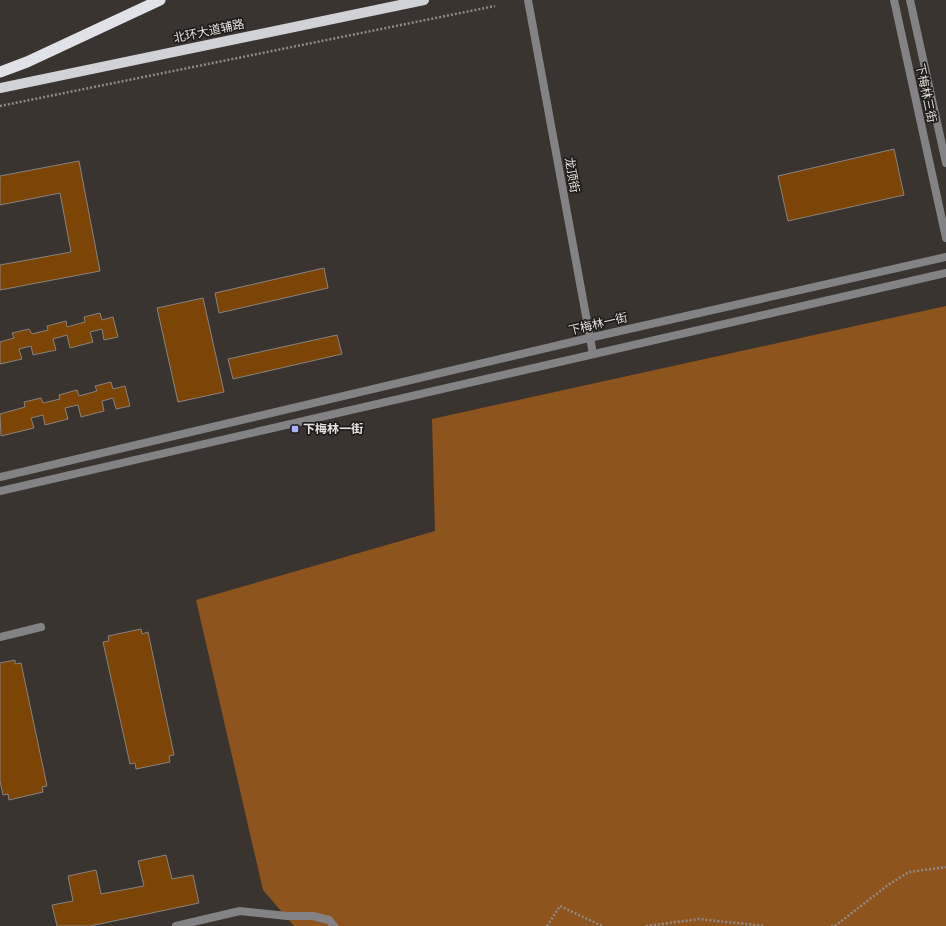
<svg xmlns="http://www.w3.org/2000/svg" width="946" height="926" viewBox="0 0 946 926" font-family="'Archivo Narrow','Noto Sans SC',sans-serif">
  <style>
    .forest { fill: #8e541d }
    .building { fill: #7c4505; stroke: #88837f }
    .lines { fill: none; stroke-linecap: round; stroke-linejoin: round }
    .path { stroke: #8e8a87; stroke-width: 2.5; stroke-dasharray: 2 2; stroke-linecap: butt }
    .service { stroke: #838386; stroke-width: 8 }
    .minor { stroke: #838386; stroke-width: 8 }
    .tertiary { stroke: #838386; stroke-width: 8 }
    .primary { stroke: #d1d2d7; stroke-width: 10 }
    .trunk { stroke: #e0e2e8; stroke-width: 11 }
    .poi-dot { fill: #a9b0fc; stroke: #1e1c1a; stroke-width: 1.5 }
    .labels { text-anchor: middle; stroke-width: 3.5; stroke-linejoin: round; paint-order: stroke }
    .street-label { font-size: 12px; fill: #e3e0dd; stroke: #1e1c1a }
    .poi-label { font-size: 12px; font-weight: bold; fill: #e3e0dd; stroke: #1e1c1a; text-anchor: start }
  </style>
  <rect width="100%" height="100%" fill="#393430"/>
  <path class="forest" d="M 946,306 L 946,926 L 294,926 L 263,890 L 196,600 L 435,531 L 432,419 Z"/>
  <path class="building" d="M 894,149 L 904,195 L 788,221 L 778,176 Z
    M 79,161 L 100,271 L 0,290 L 0,265 L 71,252 L 60,193 L 0,205 L 0,176 Z
    M 324,268 L 328,288 L 219,313 L 215,293 Z
    M 203,298 L 224,392 L 178,402 L 157,308 Z
    M 100,313 L 102,320 L 113,317 L 118,337 L 104,340 L 102,329 L 90,332 L 93,342 L 70,348 L 67,335 L 53,339 L 56,350 L 33,355 L 31,346 L 19,349 L 22,359 L 0,364 L 0,342 L 14,338 L 12,333 L 29,329 L 32,334 L 48,330 L 47,326 L 66,321 L 67,327 L 85,322 L 84,317 Z
    M 337,335 L 342,354 L 233,379 L 228,359 Z
    M 111,382 L 113,389 L 125,386 L 130,406 L 116,409 L 113,398 L 102,401 L 104,411 L 81,417 L 78,405 L 65,408 L 68,419 L 45,425 L 43,415 L 31,418 L 34,428 L 1,436 L 0,414 L 25,407 L 24,402 L 41,398 L 43,403 L 60,399 L 59,395 L 77,390 L 79,396 L 97,391 L 95,386 Z
    M 141,629 L 142,634 L 148,632 L 174,755 L 169,756 L 170,762 L 136,769 L 135,763 L 130,764 L 103,642 L 109,641 L 108,636 Z
    M 15,660 L 15,664 L 21,663 L 47,786 L 42,787 L 43,792 L 9,800 L 8,794 L 3,795 L 0,781 L 0,663 Z
    M 166,855 L 172,879 L 193,875 L 199,903 L 90,926 L 57,926 L 52,905 L 73,901 L 68,876 L 96,870 L 101,894 L 144,886 L 138,861 Z"/>
  <g class="lines">
    <path class="path" d="M 0,106 L 495,6
      M 547,926 L 560,906 L 602,926
      M 646,926 L 699,919 L 765,926
      M 831,926 L 835,926 L 888,885 L 909,872 L 946,867"/>
    <path class="service" d="M 0,637 L 41,627
      M 329,920 L 334,926"/>
    <path class="minor" d="M 528,0 L 593,354
      M 894,0 L 946,238
      M 910,0 L 946,163
      M 176,926 L 240,911 L 287,916 L 313,916 L 329,920"/>
    <path class="tertiary" d="M 0,477 L 589,338 L 946,257
      M 0,491 L 946,273"/>
    <path class="primary" d="M 0,88 L 424,0"/>
    <path class="trunk" d="M 0,72 L 27,62 L 160,0"/>
  </g>
  <rect class="poi-dot" x="291" y="425" width="8" height="8" rx="2"/>
  <g class="labels">
    <g class="street-label">
      <text transform="translate(209 31) rotate(-12)" y="4">北环大道辅路</text>
      <text transform="translate(926 93) rotate(78)" y="4">下梅林三街</text>
      <text transform="translate(572 175) rotate(80)" y="4">龙顶街</text>
      <text transform="translate(598 324) rotate(-13)" y="4">下梅林一街</text>
    </g>
    <g class="poi-label">
      <text x="303" y="433">下梅林一街</text>
    </g>
  </g>
</svg>
